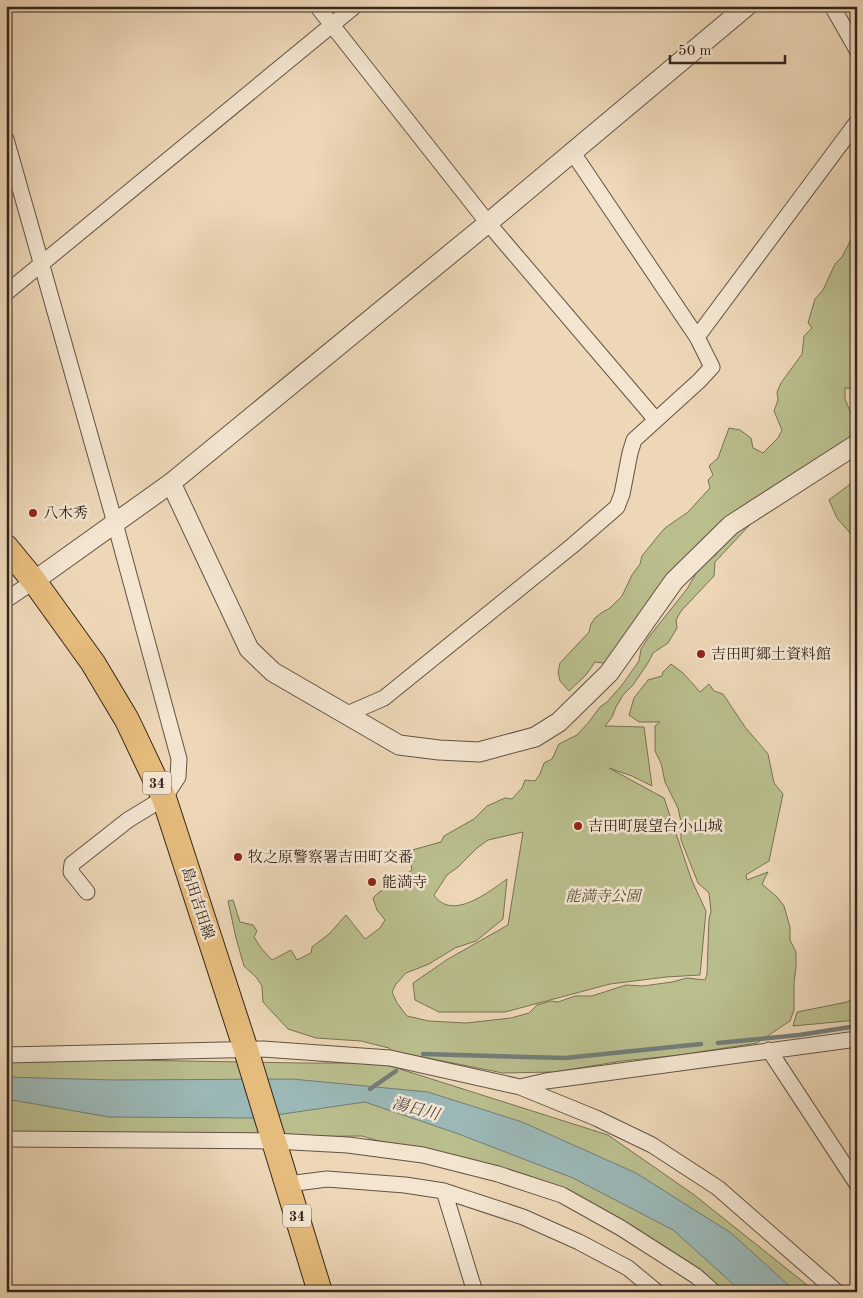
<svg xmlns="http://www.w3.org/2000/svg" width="863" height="1298" viewBox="0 0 863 1298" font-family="'Old Standard TT','Noto Serif JP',serif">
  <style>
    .green { fill: #babe8d; stroke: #777255 }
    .water { fill: #9bb8b7; stroke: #727d79 }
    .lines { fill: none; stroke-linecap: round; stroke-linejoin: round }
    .stream { stroke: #727d79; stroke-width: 4.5 }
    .minor-casing { stroke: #625244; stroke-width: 17 }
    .tertiary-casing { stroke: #625244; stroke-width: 21 }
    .primary-casing { stroke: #34251d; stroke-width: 26 }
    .minor { stroke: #f3e5d0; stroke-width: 15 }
    .tertiary { stroke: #f3e5d0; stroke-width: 19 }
    .primary { stroke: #e6bc7c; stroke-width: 24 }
    .poi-dot { fill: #8f2418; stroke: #f3e5d0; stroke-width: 2 }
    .labels { text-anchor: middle; stroke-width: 5; stroke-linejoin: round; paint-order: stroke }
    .shield { fill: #f3e5d0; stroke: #6d5f53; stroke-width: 1 }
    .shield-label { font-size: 14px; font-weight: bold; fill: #34251d }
    .poi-label { font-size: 15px; fill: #34251d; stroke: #f3e5d0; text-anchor: start }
    .park-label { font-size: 15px; font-style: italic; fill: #564b39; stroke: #f3e5d0 }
    .street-label { font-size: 15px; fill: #34251d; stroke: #f3e5d0 }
    .water-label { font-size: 16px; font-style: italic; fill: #4e4a44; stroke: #f3e5d0 }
  </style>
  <rect width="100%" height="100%" fill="#edd7b7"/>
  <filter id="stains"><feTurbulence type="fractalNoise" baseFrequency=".004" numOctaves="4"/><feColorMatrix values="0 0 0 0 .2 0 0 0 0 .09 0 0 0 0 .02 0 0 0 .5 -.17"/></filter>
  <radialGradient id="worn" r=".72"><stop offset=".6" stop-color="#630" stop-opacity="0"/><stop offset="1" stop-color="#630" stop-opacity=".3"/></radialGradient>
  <path class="green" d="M 857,228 L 857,389 L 845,388 L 845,399 L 856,426 L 851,431 L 852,443 L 716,536 L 611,664 L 595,662 L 586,675 L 569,691 L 560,681 L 558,672 L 560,663 L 589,632 L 591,624 L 595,618 L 601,613 L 610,608 L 622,596 L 632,575 L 640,564 L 642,556 L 658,536 L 665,528 L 688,512 L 710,488 L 708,480 L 713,475 L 709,466 L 718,458 L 729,428 L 740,430 L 751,438 L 753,448 L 763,453 L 778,438 L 782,430 L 774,411 L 778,400 L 777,392 L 781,383 L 802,354 L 804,336 L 812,328 L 808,323 L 815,299 L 823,290 L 835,264 L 842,257 Z
    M 857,479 L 857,541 L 837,518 L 829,500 Z
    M 759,515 L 715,562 L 714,576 L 681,611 L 676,620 L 677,628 L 668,643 L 653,653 L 648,663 L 633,685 L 623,695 L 616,707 L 612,717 L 605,726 L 644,727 L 652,786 L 632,776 L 609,768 L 664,798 L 692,881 L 706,911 L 700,975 L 666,977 L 610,984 L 505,1012 L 439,1012 L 415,1000 L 413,983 L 448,959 L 508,925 L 523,832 L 488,840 L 477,848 L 458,867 L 447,875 L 434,895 C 452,922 490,891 507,879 L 503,919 L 476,941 L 455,948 L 429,964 L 406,973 L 396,984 L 392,992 L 397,1003 L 407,1016 L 429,1021 L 466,1023 L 511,1018 L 529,1013 L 537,1005 L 551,1001 L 558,1002 L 575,996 L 592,996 L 626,985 L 643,986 L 672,982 L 687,978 L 705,980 L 707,974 L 709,918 L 711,912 L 709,893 L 698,883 L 681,840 L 681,822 L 678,808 L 665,782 L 661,763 L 655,751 L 655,726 L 660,722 L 639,722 L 629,715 L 634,698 L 648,680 L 662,676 L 663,672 L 671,664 L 683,673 L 700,692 L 709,684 L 714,691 L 723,694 L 745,727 L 768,754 L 774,783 L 783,794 L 769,861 L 746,875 L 747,880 L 768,872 L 762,884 L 777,897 L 784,906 L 790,927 L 790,940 L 796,952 L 796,968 L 794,983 L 794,1010 L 790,1021 L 757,1043 L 680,1055 L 622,1061 L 554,1072 L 503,1073 L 392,1051 L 389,1048 L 361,1041 L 316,1038 L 288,1029 L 263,1002 L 262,986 L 256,977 L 244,966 L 236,938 L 228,901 L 233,900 L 240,922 L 253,925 L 257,931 L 254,937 L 261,948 L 272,960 L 291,950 L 297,960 L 311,953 L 312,947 L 329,934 L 346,915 L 365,939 L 380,928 L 385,920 L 377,910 L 373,898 L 378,893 L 412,870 L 411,865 L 406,856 L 412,850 L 441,842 L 444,836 L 474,819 L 487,806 L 505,798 L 512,799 L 522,788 L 525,780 L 535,781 L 540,774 L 544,763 L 552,759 L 559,744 L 577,735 L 589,722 L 600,707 L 607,702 L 622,685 L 639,661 L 641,649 L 648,638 L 687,589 L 702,563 L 716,555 L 721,545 L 732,533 Z
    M 857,995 L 857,1020 L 793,1026 L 797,1012 L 847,1002 Z
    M 6,1058 L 303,1063 L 381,1063 L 608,1135 L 693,1194 L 816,1292 L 709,1292 L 545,1190 L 362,1136 L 6,1139 Z"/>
  <path class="water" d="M 6,1077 L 113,1080 L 292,1079 L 428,1092 L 522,1122 L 636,1173 L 731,1233 L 796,1292 L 742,1292 L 673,1230 L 573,1178 L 456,1133 L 365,1102 L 255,1118 L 109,1117 L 6,1099 Z"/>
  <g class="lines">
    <path class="stream" d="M 718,1043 L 799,1035 L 857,1026
      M 423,1054 L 565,1058 L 701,1044
      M 370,1089 L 396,1071"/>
    <g class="minor-casing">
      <path id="minor" d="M 317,6 L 488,223 L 656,420
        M 832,6 L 857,50
        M 6,139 L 115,523 L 179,759 L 178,777 L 164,798 L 128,820 L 72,864 L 71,872 L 87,892
        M 573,153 L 697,337
        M 6,293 L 355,6
        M 6,600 L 34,581
        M 345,715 L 384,698 L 572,546 L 617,507 L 622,494 L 630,453 L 634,440 L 699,381 L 712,367 L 697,337 L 857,122
        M 769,1050 L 857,1184
        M 6,1055 L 263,1049 L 390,1058 L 520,1087 L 596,1118 L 652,1145 L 718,1188 L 837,1292
        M 520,1087 L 546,1081 L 857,1039
        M 6,1139 L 274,1141 L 348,1145 L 423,1155 L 498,1174 L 562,1195 L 621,1228 L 696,1276 L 714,1292
        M 288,1184 L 327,1179 L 405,1185 L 444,1191 L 523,1217 L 579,1242 L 628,1268 L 657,1292
        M 444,1191 L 475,1292"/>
    </g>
    <g class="tertiary-casing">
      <path id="tertiary" d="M 171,483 L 249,649 L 273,672 L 399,745 L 439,750 L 479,752 L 535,737 L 559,722 L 609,673 L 674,581 L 731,525 L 857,444
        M 34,581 L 171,483 L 488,223 L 747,6"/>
    </g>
    <g class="primary-casing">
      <path id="primary" d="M 6,547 L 34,581 L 93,663 L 127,720 L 164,798 L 246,1050 L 320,1292"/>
    </g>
    <use href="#minor" class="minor"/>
    <use href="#tertiary" class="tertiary"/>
    <use href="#primary" class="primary"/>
  </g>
  <g class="poi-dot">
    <circle cx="33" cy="513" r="5"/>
    <circle cx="701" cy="654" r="5"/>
    <circle cx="578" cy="826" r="5"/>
    <circle cx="238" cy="857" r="5"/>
    <circle cx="372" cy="882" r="5"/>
  </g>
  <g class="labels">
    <g class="shield">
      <rect x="143" y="771.5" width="28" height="23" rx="4"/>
      <rect x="283" y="1204.5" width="28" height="23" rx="4"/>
    </g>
    <g class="shield-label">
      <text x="157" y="788">34</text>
      <text x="297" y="1221">34</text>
    </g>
    <g class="poi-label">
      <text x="43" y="518">八木秀</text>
      <text x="711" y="659">吉田町郷土資料館</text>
      <text x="588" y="831">吉田町展望台小山城</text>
      <text x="248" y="862">牧之原警察署吉田町交番</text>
      <text x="382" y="887">能満寺</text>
    </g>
    <g class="park-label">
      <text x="603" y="901">能満寺公園</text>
    </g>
    <g class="street-label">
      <text transform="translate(198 903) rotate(72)" y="5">島田吉田線</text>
    </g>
    <g class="water-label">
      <text transform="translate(416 1108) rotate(15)" y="6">湯日川</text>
    </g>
  </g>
  <rect width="863" height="1298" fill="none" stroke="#edd7b7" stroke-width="25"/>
  <rect x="8" y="8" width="848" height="1283" fill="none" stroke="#34251d" stroke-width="2.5"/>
  <rect x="12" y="12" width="838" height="1273" fill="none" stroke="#34251d"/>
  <path d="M670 55v8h115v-8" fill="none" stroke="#34251d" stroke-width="2.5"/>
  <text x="678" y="55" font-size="15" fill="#34251d" stroke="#f3e5d0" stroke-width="4" paint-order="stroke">50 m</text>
  <rect width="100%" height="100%" filter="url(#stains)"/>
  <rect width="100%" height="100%" fill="url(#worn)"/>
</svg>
